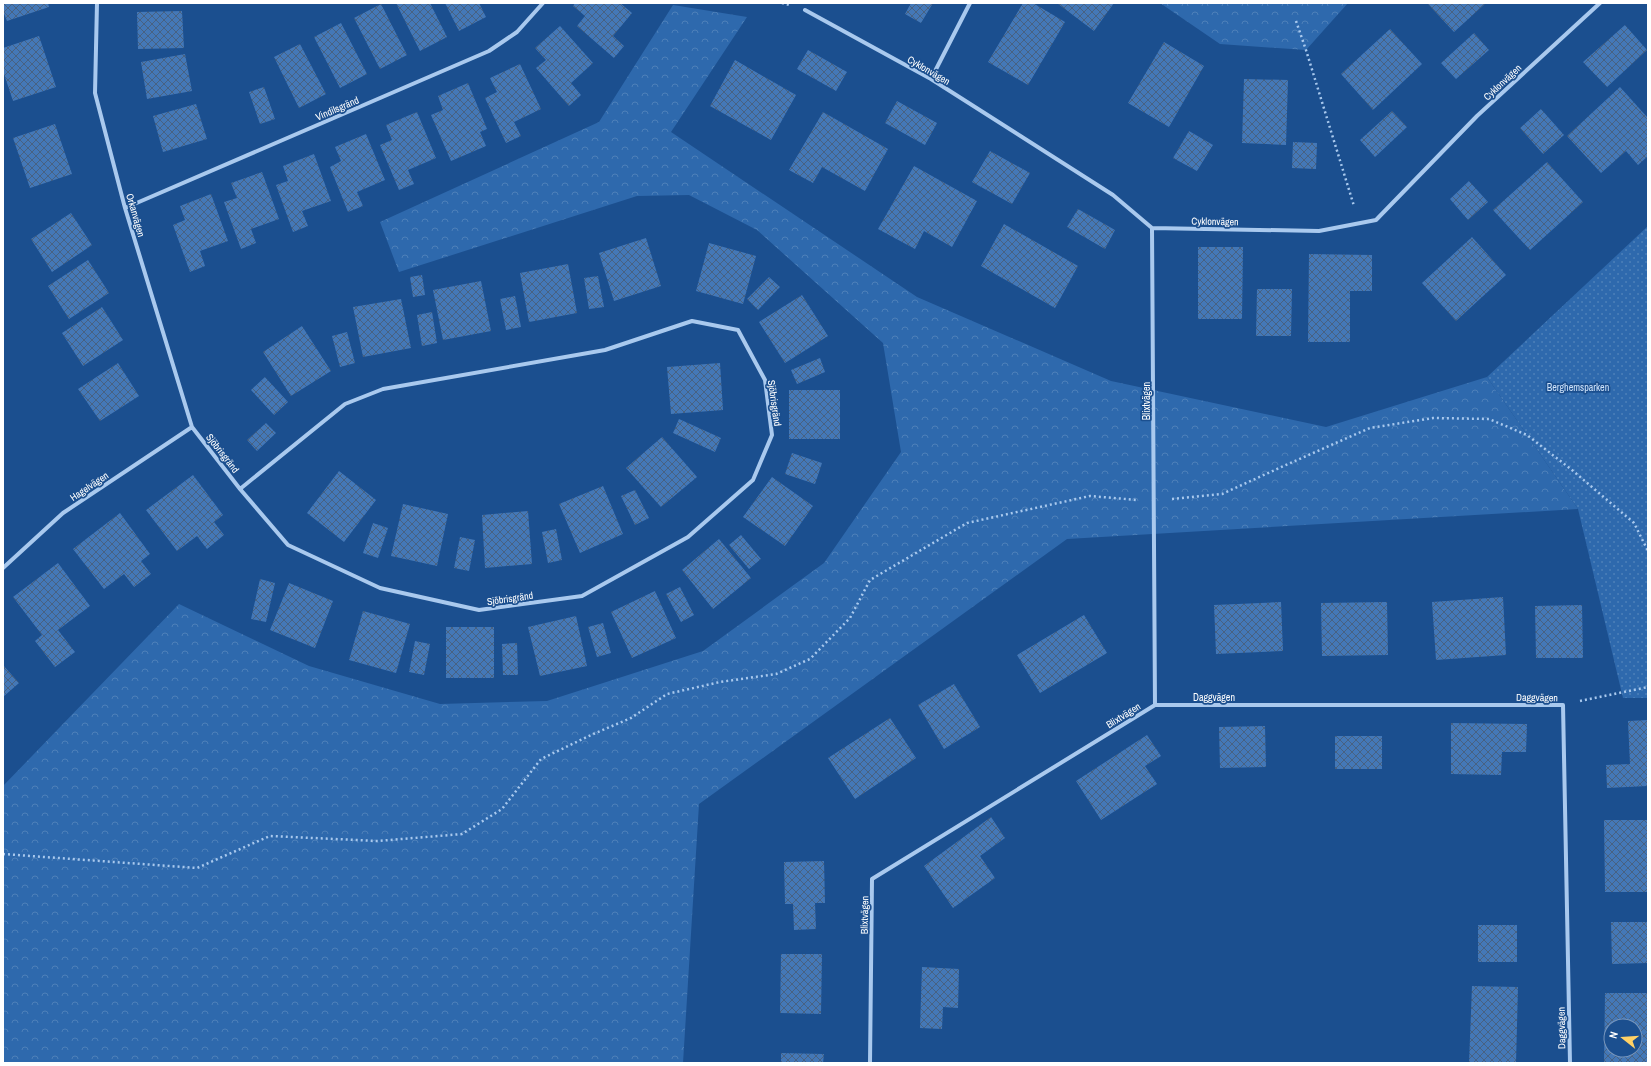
<svg xmlns="http://www.w3.org/2000/svg" width="1651" height="1066" viewBox="0 0 1651 1066" font-family="'Archivo Narrow',sans-serif">
  <style>
    .forest { fill: url(#forest-crowns) }
    .park { fill: url(#park-dots) }
    .building { fill: url(#building-cross-hatch); fill-rule: evenodd }
    .lines { fill: none; stroke-linecap: round; stroke-linejoin: round }
    .path { stroke: #a9c9ee; stroke-width: 2.5; stroke-dasharray: 2 3; stroke-linecap: butt }
    .minor { stroke: #a9c9ee; stroke-width: 4 }
    .labels { text-anchor: middle; stroke-width: 3.5; stroke-linejoin: round; paint-order: stroke }
    .street-label { font-size: 10px; fill: #fff; stroke: #1b4f8f }
    .park-label { font-size: 10px; fill: #cfe3fa; stroke: #1b4f8f }
  </style>
  <defs>
    <pattern id="forest-crowns" width="20" height="18" patternUnits="userSpaceOnUse"><rect width="20" height="18" fill="#2e69ad"/><path d="M2 6a3 3 0 1 1 6 0M12 15a3 3 0 1 1 6 0" fill="none" stroke="#4d80b9"/></pattern>
    <pattern id="park-dots" width="8" height="8" patternUnits="userSpaceOnUse"><rect width="8" height="8" fill="#2e69ad"/><path d="M2 2h.1M6 6h.1" fill="none" stroke="#4d80b9" stroke-width="1.8" stroke-linecap="round"/></pattern>
    <pattern id="building-cross-hatch" width="8" height="8" patternUnits="userSpaceOnUse"><rect width="8" height="8" fill="#4478b7"/><path d="M0 0l8 8M0 8l8-8" fill="none" stroke="#486282"/></pattern>
  </defs>
  <rect width="100%" height="100%" fill="#1b4f8f"/>
  <path class="forest" d="M 1160,3 L 1348,3 L 1306,50 L 1220,44 Z
    M 673,5 L 747,17 L 671,132 L 917,297 L 1111,381 L 1326,427 L 1487,377 L 1578,509 L 1067,539 L 699,804 L 683,1063 L 3,1063 L 3,786 L 179,604 L 309,666 L 440,704 L 547,701 L 703,651 L 824,563 L 901,452 L 883,343 L 757,230 L 689,195 L 637,196 L 399,272 L 380,222 L 599,122 Z"/>
  <path class="park" d="M 1648,226 L 1648,698 L 1623,698 L 1578,509 L 1487,377 Z"/>
  <path class="building" d="M 3,3 L 48,3 L 49,7 L 7,21 L 3,11 Z
    M 396,3 L 430,3 L 447,37 L 420,51 Z
    M 445,3 L 479,3 L 486,17 L 459,31 Z
    M 575,3 L 620,3 L 632,13 L 613,36 L 624,46 L 614,58 L 577,26 L 585,16 L 573,6 Z
    M 911,3 L 933,3 L 921,23 L 905,14 Z
    M 1023,3 L 1033,3 L 1065,22 L 1028,85 L 988,62 Z
    M 1057,3 L 1114,3 L 1094,31 Z
    M 1427,3 L 1486,3 L 1454,32 Z
    M 381,4 L 407,55 L 380,69 L 354,18 Z
    M 182,11 L 184,48 L 138,49 L 137,12 Z
    M 341,23 L 367,74 L 340,88 L 314,37 Z
    M 1625,25 L 1647,50 L 1607,87 L 1583,62 Z
    M 560,26 L 593,63 L 571,83 L 581,95 L 569,106 L 536,68 L 546,60 L 535,48 Z
    M 1390,29 L 1422,64 L 1373,110 L 1341,74 Z
    M 1474,33 L 1489,50 L 1456,79 L 1441,63 Z
    M 39,36 L 56,87 L 13,101 L 3,71 L 3,48 Z
    M 1164,42 L 1204,66 L 1169,127 L 1128,103 Z
    M 300,44 L 326,94 L 299,108 L 274,57 Z
    M 808,50 L 847,72 L 836,91 L 797,69 Z
    M 185,54 L 192,91 L 147,99 L 141,62 Z
    M 735,60 L 796,95 L 771,140 L 710,106 Z
    M 520,64 L 541,109 L 514,122 L 521,136 L 506,143 L 485,98 L 497,92 L 490,78 Z
    M 1244,79 L 1288,80 L 1286,145 L 1242,143 Z
    M 468,83 L 487,129 L 480,132 L 486,146 L 451,161 L 431,115 L 443,110 L 438,96 Z
    M 264,87 L 275,119 L 260,124 L 249,92 Z
    M 1620,87 L 1648,118 L 1648,156 L 1638,165 L 1626,151 L 1601,173 L 1567,136 Z
    M 897,101 L 937,123 L 925,145 L 885,123 Z
    M 196,104 L 207,139 L 163,152 L 153,116 Z
    M 1541,109 L 1564,135 L 1543,154 L 1520,128 Z
    M 1392,111 L 1407,127 L 1375,157 L 1360,140 Z
    M 417,112 L 436,158 L 408,170 L 414,184 L 399,190 L 380,145 L 392,140 L 386,125 Z
    M 823,112 L 888,149 L 865,191 L 822,167 L 813,183 L 789,170 Z
    M 55,124 L 72,174 L 30,188 L 13,138 Z
    M 1189,131 L 1213,145 L 1197,171 L 1173,158 Z
    M 366,134 L 385,180 L 357,192 L 363,206 L 348,212 L 330,167 L 341,161 L 335,147 Z
    M 1293,142 L 1317,143 L 1316,169 L 1292,168 Z
    M 990,151 L 1030,173 L 1012,204 L 972,182 Z
    M 314,154 L 331,201 L 302,211 L 308,226 L 293,232 L 276,185 L 288,181 L 283,166 Z
    M 1547,162 L 1583,202 L 1530,250 L 1493,210 Z
    M 914,166 L 977,201 L 952,247 L 924,231 L 915,249 L 878,229 Z
    M 262,172 L 279,219 L 251,229 L 256,243 L 241,249 L 224,202 L 237,198 L 231,183 Z
    M 1469,181 L 1488,202 L 1468,220 L 1450,199 Z
    M 211,194 L 228,241 L 200,251 L 205,266 L 190,272 L 173,225 L 185,220 L 180,206 Z
    M 1078,209 L 1115,230 L 1105,249 L 1067,227 Z
    M 71,213 L 92,245 L 52,272 L 31,239 Z
    M 1004,224 L 1078,266 L 1055,308 L 981,266 Z
    M 1472,237 L 1506,275 L 1456,321 L 1422,283 Z
    M 646,238 L 661,286 L 614,301 L 599,253 Z
    M 709,243 L 756,256 L 743,304 L 696,291 Z
    M 1198,247 L 1243,247 L 1242,319 L 1198,319 Z
    M 1309,254 L 1372,255 L 1372,291 L 1350,291 L 1350,342 L 1308,342 Z
    M 88,260 L 109,293 L 69,319 L 48,286 Z
    M 568,264 L 577,313 L 529,322 L 520,273 Z
    M 422,275 L 425,295 L 413,297 L 410,277 Z
    M 598,276 L 604,307 L 589,309 L 584,278 Z
    M 769,277 L 780,287 L 758,310 L 747,299 Z
    M 481,281 L 491,331 L 443,340 L 433,290 Z
    M 1257,289 L 1292,289 L 1291,336 L 1256,336 Z
    M 802,295 L 828,336 L 785,363 L 759,322 Z
    M 515,296 L 521,327 L 506,330 L 500,299 Z
    M 401,299 L 411,348 L 363,357 L 353,307 Z
    M 102,307 L 123,340 L 83,366 L 62,333 Z
    M 432,312 L 437,343 L 422,346 L 417,315 Z
    M 302,326 L 331,371 L 291,396 L 263,352 Z
    M 347,332 L 355,363 L 340,367 L 332,336 Z
    M 820,358 L 825,372 L 797,384 L 791,370 Z
    M 118,363 L 139,396 L 100,421 L 78,389 Z
    M 720,363 L 723,410 L 671,414 L 667,367 Z
    M 265,377 L 288,402 L 274,415 L 251,390 Z
    M 789,390 L 840,390 L 840,439 L 789,439 Z
    M 679,419 L 721,438 L 715,452 L 673,433 Z
    M 266,423 L 276,433 L 257,451 L 247,440 Z
    M 662,437 L 697,477 L 661,507 L 626,468 Z
    M 792,453 L 822,463 L 815,484 L 785,474 Z
    M 339,471 L 376,500 L 344,542 L 307,513 Z
    M 193,475 L 223,515 L 214,522 L 224,535 L 207,549 L 197,536 L 177,551 L 146,510 Z
    M 772,477 L 813,506 L 785,546 L 743,517 Z
    M 603,486 L 623,534 L 580,553 L 559,504 Z
    M 635,490 L 649,518 L 635,525 L 621,496 Z
    M 403,504 L 448,514 L 437,566 L 391,556 Z
    M 528,511 L 532,564 L 485,568 L 482,515 Z
    M 120,513 L 150,554 L 141,561 L 151,574 L 134,587 L 124,574 L 104,589 L 73,549 Z
    M 373,523 L 388,528 L 378,558 L 363,553 Z
    M 556,529 L 562,560 L 548,563 L 542,532 Z
    M 741,535 L 761,559 L 749,569 L 729,545 Z
    M 460,537 L 475,540 L 469,571 L 454,568 Z
    M 719,539 L 751,578 L 713,609 L 682,570 Z
    M 58,563 L 90,606 L 58,630 L 75,652 L 55,667 L 35,641 L 42,635 L 13,597 Z
    M 260,579 L 275,583 L 266,622 L 251,619 Z
    M 289,583 L 333,601 L 315,648 L 270,630 Z
    M 680,587 L 694,615 L 681,622 L 666,594 Z
    M 655,591 L 676,638 L 632,658 L 611,612 Z
    M 1503,597 L 1506,655 L 1436,660 L 1432,602 Z
    M 1281,602 L 1283,651 L 1216,654 L 1214,605 Z
    M 1387,602 L 1388,655 L 1322,656 L 1321,603 Z
    M 1582,605 L 1583,658 L 1536,658 L 1535,606 Z
    M 363,611 L 410,624 L 396,673 L 349,660 Z
    M 1084,615 L 1107,653 L 1040,693 L 1017,655 Z
    M 576,616 L 587,666 L 540,676 L 528,627 Z
    M 603,623 L 611,653 L 597,657 L 588,627 Z
    M 446,627 L 494,627 L 494,678 L 446,678 Z
    M 415,641 L 430,644 L 424,675 L 409,672 Z
    M 517,643 L 518,675 L 503,675 L 502,644 Z
    M 3,665 L 19,683 L 3,697 Z
    M 954,684 L 980,727 L 944,749 L 918,705 Z
    M 890,718 L 916,758 L 855,799 L 828,758 Z
    M 1648,720 L 1648,786 L 1607,788 L 1606,765 L 1630,764 L 1628,721 Z
    M 1451,723 L 1527,724 L 1526,752 L 1502,752 L 1501,775 L 1451,774 Z
    M 1265,726 L 1266,767 L 1220,768 L 1219,727 Z
    M 1147,735 L 1161,756 L 1145,766 L 1157,784 L 1101,820 L 1076,781 Z
    M 1335,736 L 1382,736 L 1382,769 L 1335,769 Z
    M 991,817 L 1005,838 L 980,856 L 995,878 L 953,908 L 924,866 Z
    M 1604,820 L 1648,820 L 1648,892 L 1605,892 Z
    M 824,861 L 825,903 L 815,903 L 816,929 L 794,930 L 793,904 L 785,904 L 784,862 Z
    M 1611,922 L 1648,922 L 1648,963 L 1612,964 Z
    M 1478,925 L 1517,925 L 1517,962 L 1478,962 Z
    M 781,954 L 822,954 L 821,1014 L 780,1013 Z
    M 922,967 L 959,969 L 958,1008 L 943,1007 L 942,1029 L 920,1028 Z
    M 1472,986 L 1518,987 L 1516,1063 L 1469,1063 Z
    M 1605,993 L 1648,993 L 1648,1063 L 1604,1063 ZM 1611,1026 L 1635,1026 L 1635,1050 L 1611,1050 Z
    M 781,1053 L 824,1054 L 823,1063 L 781,1063 Z"/>
  <g class="lines">
    <path class="path" d="M 782,3 L 789,5
      M 1296,21 L 1306,50 L 1354,206
      M 1172,499 L 1222,494 L 1288,464 L 1370,428 L 1433,418 L 1489,419 L 1527,435 L 1572,470 L 1634,523 L 1648,551
      M 1580,701 L 1648,687
      M 3,854 L 197,868 L 270,836 L 378,841 L 462,834 L 502,809 L 541,759 L 591,735 L 631,718 L 667,694 L 720,682 L 776,674 L 810,659 L 850,618 L 870,580 L 967,523 L 1090,496 L 1137,500"/>
    <path class="minor" d="M 97,3 L 95,93 L 125,208 L 192,427 L 240,489 L 288,545 L 380,588 L 479,610 L 582,596 L 688,537 L 753,480 L 772,435 L 765,380 L 738,330 L 692,321 L 605,350 L 383,389 L 345,404 L 240,489
      M 805,10 L 931,79 L 1113,195 L 1152,228 L 1319,231 L 1376,220 L 1477,116 L 1600,3
      M 931,79 L 970,3
      M 125,208 L 489,51 L 517,32 L 543,3
      M 3,568 L 63,513 L 192,427
      M 1155,705 L 1563,705 L 1570,1063
      M 870,1063 L 872,879 L 1155,705 L 1152,228"/>
  </g>
  <g class="labels">
    <g class="street-label">
      <text transform="translate(929 70) rotate(30)" y="4">Cyklonvägen</text>
      <text transform="translate(1502 82) rotate(-43)" y="4">Cyklonvägen</text>
      <text transform="translate(337 108) rotate(-23)" y="4">Vindilsgränd</text>
      <text transform="translate(136 215) rotate(74)" y="4">Orkanvägen</text>
      <text transform="translate(1215 221) rotate(1)" y="4">Cyklonvägen</text>
      <text transform="translate(1146 401) rotate(-90)" y="4">Blixtvägen</text>
      <text transform="translate(775 403) rotate(82)" y="4">Sjöbrisgränd</text>
      <text transform="translate(223 453) rotate(52)" y="4">Sjöbrisgränd</text>
      <text transform="translate(89 486) rotate(-34)" y="4">Hagelvägen</text>
      <text transform="translate(510 598) rotate(-8)" y="4">Sjöbrisgränd</text>
      <text x="1214" y="701">Daggvägen</text>
      <text transform="translate(1537 697) rotate(1)" y="4">Daggvägen</text>
      <text transform="translate(1123 715) rotate(-32)" y="4">Blixtvägen</text>
      <text transform="translate(864 915) rotate(-89)" y="4">Blixtvägen</text>
      <text transform="translate(1561 1028) rotate(-91)" y="4">Daggvägen</text>
    </g>
    <g class="park-label">
      <text x="1578" y="391">Berghemsparken</text>
    </g>
  </g>
  <rect width="1651" height="1066" fill="none" stroke="#ffffff" stroke-width="8"/>
  <g transform="translate(1623 1038) rotate(287)"><circle r="19" fill="#1b4f8f" stroke="#7695bc"/>
  <path d="M0-3L7 15L0 10L-7 15Z" fill="#ffd166"/>
  <text y="-6" font-size="11" font-weight="bold" text-anchor="middle" fill="#ffffff">N</text>
  </g>
</svg>
